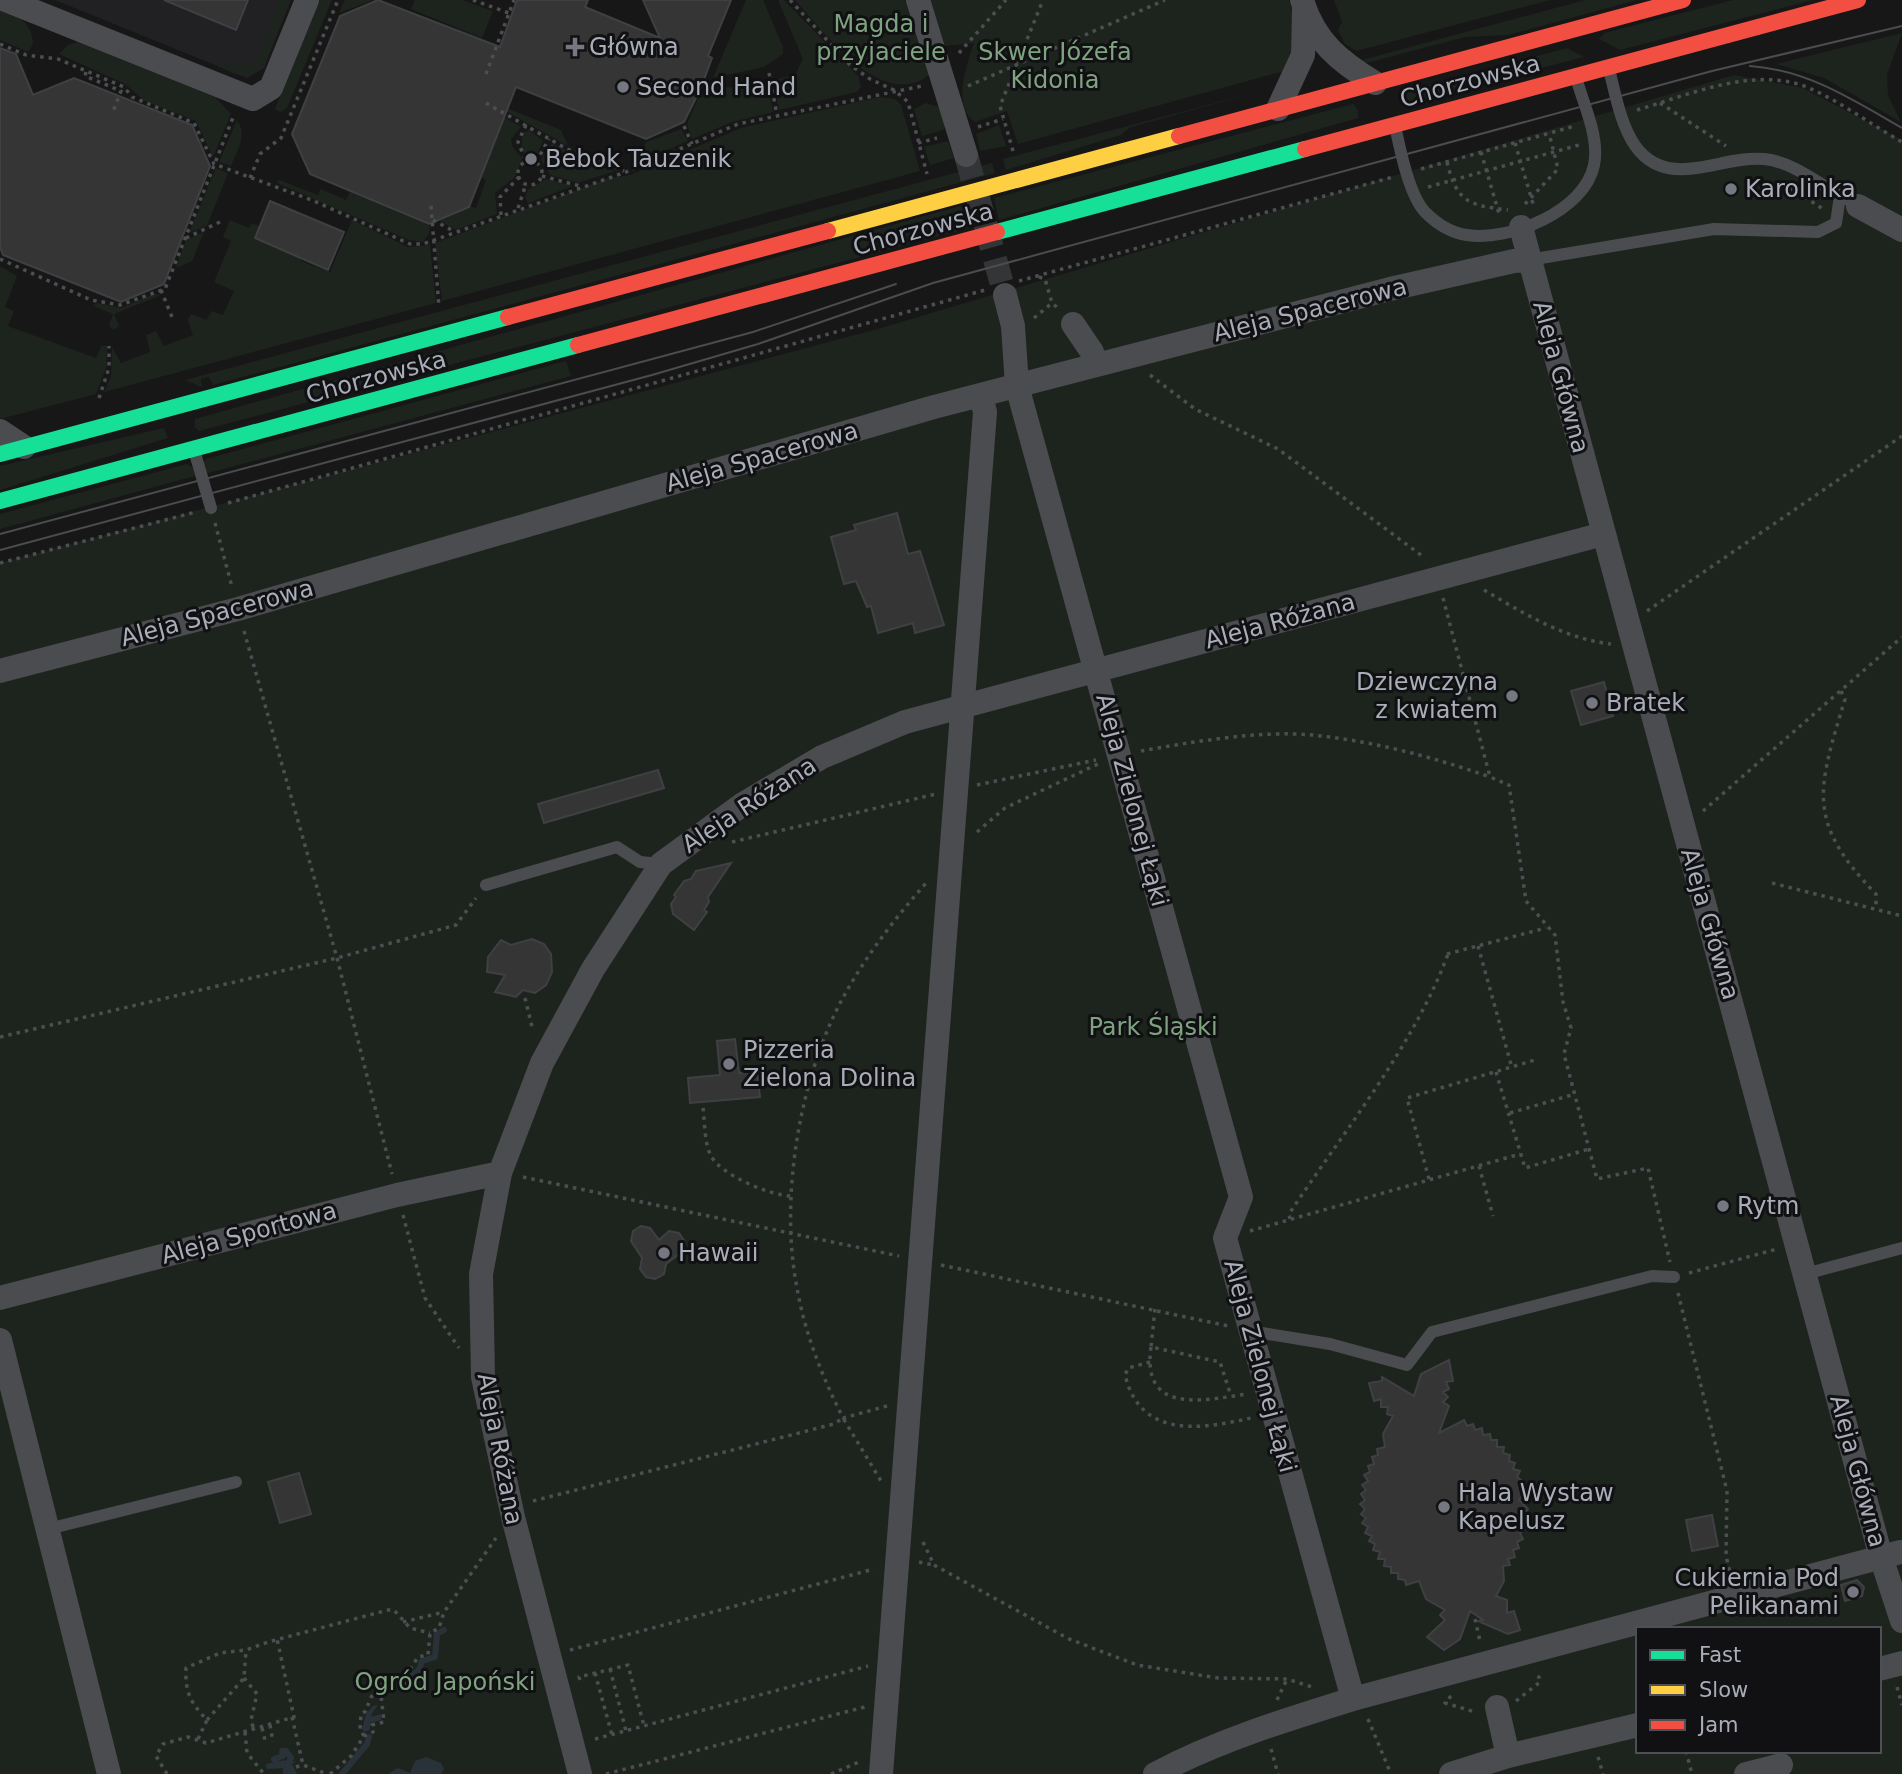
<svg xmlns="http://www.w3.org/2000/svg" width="1902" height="1774" viewBox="0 0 1902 1774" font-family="'DejaVu Sans',sans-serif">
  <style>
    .built { fill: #212123 }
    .green { fill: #1d241e; fill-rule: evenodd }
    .water { fill: #2a3239 }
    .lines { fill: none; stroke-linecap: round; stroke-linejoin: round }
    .stream { stroke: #2a3239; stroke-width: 6 }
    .building { fill: #353536; stroke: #3f4043; stroke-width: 2 }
    .street-tunnel { stroke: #343537; stroke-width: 24; stroke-dasharray: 24 12; stroke-linecap: butt }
    .path { stroke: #4d4e52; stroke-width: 3.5; stroke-dasharray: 3.5 5; stroke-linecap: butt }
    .lane { stroke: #4b4c50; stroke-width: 12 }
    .street { stroke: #4b4c50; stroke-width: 24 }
    .fast { stroke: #16e098; stroke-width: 16 }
    .slow { stroke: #ffcf43; stroke-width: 16 }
    .jam { stroke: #f24e42; stroke-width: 16 }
    .tram { stroke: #4b4c4f; stroke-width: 2 }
    .poi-dot { fill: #757880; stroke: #111113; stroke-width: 2.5 }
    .labels { text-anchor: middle; stroke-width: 6; stroke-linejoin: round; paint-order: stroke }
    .park-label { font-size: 24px; fill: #7fa381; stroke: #111113 }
    .poi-label { font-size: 24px; fill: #a8adb8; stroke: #111113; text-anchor: start }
    .street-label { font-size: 24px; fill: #a8adb8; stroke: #111113 }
  </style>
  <rect width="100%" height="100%" fill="#171717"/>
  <path class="built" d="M 55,0 L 291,0 L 264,68 L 247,78 Z"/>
  <path class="green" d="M 280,0 L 289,0 C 282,18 267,73 247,75 C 237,77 225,69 216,65 L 238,66 L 255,61 Z
    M 319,0 L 332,0 L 287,108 L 281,112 L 275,109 Z
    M 345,0 L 373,0 L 339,13 Z
    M 415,0 L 462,0 L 493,11 L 482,38 L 411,9 Z
    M 746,0 L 763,0 L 783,47 L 783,54 L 764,67 L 713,78 Z
    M 778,0 L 784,0 L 858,76 L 861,86 L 857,92 L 779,110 L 774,80 L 795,75 L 803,59 Z
    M 795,0 L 907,0 L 929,75 C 881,112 823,30 795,0 Z
    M 930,0 L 1289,0 L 1292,13 L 1291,69 L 1018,144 L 1007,111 L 975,122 C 951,107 967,64 974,43 L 945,46 Z
    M 1334,0 L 1550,0 L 1356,51 L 1345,44 L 1338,30 L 1342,22 Z
    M 1585,0 L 1637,0 L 1508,35 L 1465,37 L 1367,63 L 1358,61 Z
    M 1733,0 L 1813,0 L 1620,50 L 1599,39 L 1604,33 Z
    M 0,8 C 18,16 32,22 33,44 L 28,52 L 0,40 Z
    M 1902,33 L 1887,75 L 1888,95 L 1901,122 L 1824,78 L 1776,64 Z
    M 82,41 L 215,97 L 231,114 L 213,157 L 196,121 L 145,101 L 125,84 L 59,54 L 68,45 Z
    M 1567,48 L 1584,57 L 1506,77 L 1504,65 Z
    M 1469,74 L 1473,86 L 1405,104 L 1404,92 Z
    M 1734,75 L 1803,88 L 1902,140 L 1902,1774 L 0,1774 L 0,563 L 881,328 ZM 1638,1629 L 1879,1629 L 1879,1751 L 1638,1751 Z
    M 767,81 L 773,112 L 732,122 L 692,139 L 687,124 L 701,92 Z
    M 1276,87 L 1131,127 L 1121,135 L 1006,170 L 1003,159 Z
    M 880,97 L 895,99 L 901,105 L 920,171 L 442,301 L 435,243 L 609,178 L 630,175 L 741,128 Z
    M 926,103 L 939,107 L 946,125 L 943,130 L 922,136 L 914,109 Z
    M 1353,104 L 1358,110 L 1358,118 L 999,220 L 994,198 Z
    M 507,108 L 561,130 L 568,146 L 506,111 Z
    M 504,117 L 521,127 L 511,139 L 512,146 L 522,158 L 515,177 L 495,193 L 497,214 L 456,230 L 438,220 L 469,206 L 476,208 L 486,180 L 480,177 Z
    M 237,120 C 248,135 237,151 231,166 L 219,162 Z
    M 999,125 L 1006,146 L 980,151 L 976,134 Z
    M 681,129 L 688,141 L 639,162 L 646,142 Z
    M 529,130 L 543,141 L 536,156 L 531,158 L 525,156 L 521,148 L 523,133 Z
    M 948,141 L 954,158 L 930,165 L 924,147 Z
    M 553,144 L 615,171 L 578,183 L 550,175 L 541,160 L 548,146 Z
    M 992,163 L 995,173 L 213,385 L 209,377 L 201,379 L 202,387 L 185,380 Z
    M 216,168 L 228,173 L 207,226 L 189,233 Z
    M 546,179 L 573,186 L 528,203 L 525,198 L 528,190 Z
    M 279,180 L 318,195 L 321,189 L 346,200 L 350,192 L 430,226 L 429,234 L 423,242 L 409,240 L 277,183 Z
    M 964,205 L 970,228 L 199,431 L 195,427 L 195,419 Z
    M 230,220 L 249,228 L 252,223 L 259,226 L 254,239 L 288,253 L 291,246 L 304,251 L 301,261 L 330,272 L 352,220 L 408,247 L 430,245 L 436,303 L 104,392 L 111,376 L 112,347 L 121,363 L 150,352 L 146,335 L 156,331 L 164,346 L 193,335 L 188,320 L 191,314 L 206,320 L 212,311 L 223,315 L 234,291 L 214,282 L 231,241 L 223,237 Z
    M 204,232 L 192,261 L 176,268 L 186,240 Z
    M 0,266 L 17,276 L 5,307 L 14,311 L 8,326 L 96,358 L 101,346 L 107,346 L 106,368 L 96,394 L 0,419 Z
    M 153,294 L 161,295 L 114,314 L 119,326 L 114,330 L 109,326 L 113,314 L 93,306 L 97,303 L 121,308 Z
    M 566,361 L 571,376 L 205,474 L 202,465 L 206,459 Z
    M 164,428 L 168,438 L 0,490 L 0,466 Z
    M 187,464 L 193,468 L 195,476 L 0,529 L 0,514 Z"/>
  <path class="water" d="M 378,1705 L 371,1715 L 372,1717 L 381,1714 L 381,1720 L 370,1723 L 370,1730 L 365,1732 L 362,1729 L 366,1714 L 373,1706 Z
    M 426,1757 L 441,1763 L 444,1769 L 441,1774 L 388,1774 L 398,1768 L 410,1773 L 415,1761 Z
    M 285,1760 L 286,1763 L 296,1761 L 292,1764 L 297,1774 L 283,1774 L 283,1768 L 267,1769 L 266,1764 Z"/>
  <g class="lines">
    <path class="stream" d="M 410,1677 L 419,1670 L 422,1661 L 435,1657 L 437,1634 L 444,1630
      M 391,1685 L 405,1678
      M 382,1692 L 387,1687
      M 278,1765 L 274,1759 L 283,1756 L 282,1751 L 286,1751 L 291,1758 L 287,1765 L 292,1774
      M 342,1774 L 367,1744 L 369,1737"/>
  </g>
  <path class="building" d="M 164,0 L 248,0 L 236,30 Z
    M 378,0 L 500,47 L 517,0 L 588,0 L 585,7 L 660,38 L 643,0 L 731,0 L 708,56 L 712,58 L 700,90 L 684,122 L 646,139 L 516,87 L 469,207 L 429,224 L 310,174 L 292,134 L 340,16 Z
    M 0,48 L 16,54 L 33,95 L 74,78 L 192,125 L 210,166 L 164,284 L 121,302 L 3,255 L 0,247 Z
    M 270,201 L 344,232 L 328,270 L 255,238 Z
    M 897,513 L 908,554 L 920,551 L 944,625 L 915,633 L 913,623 L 878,633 L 871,606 L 867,607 L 856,581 L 844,584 L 831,537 L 856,530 L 854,525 Z
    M 1604,682 L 1613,716 L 1581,725 L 1571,691 Z
    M 658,770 L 664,788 L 544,823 L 538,804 Z
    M 731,863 L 708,897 L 709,902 L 704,910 L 707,912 L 694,930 L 673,914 L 671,904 L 676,897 L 674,895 L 684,881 L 691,879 L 696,871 Z
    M 532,939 L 544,944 L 551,954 L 552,972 L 546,985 L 535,993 L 523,990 L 516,997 L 495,992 L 505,975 L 487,972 L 488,957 L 501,940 L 511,945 Z
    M 735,1039 L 739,1073 L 757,1071 L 760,1097 L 690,1103 L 688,1078 L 720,1075 L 717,1041 Z
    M 641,1226 L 650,1228 L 659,1240 L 669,1231 L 679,1233 L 685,1242 L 683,1251 L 666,1264 L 664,1274 L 655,1279 L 646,1277 L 640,1269 L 642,1258 L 631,1241 L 633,1231 Z
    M 1449,1360 L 1453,1381 L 1446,1382 L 1449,1389 L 1443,1392 L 1448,1397 L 1443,1402 L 1449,1406 L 1439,1433 L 1464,1420 L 1467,1426 L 1473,1424 L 1475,1430 L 1482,1428 L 1483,1435 L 1490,1434 L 1491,1440 L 1497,1440 L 1497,1447 L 1504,1447 L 1503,1453 L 1510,1455 L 1509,1461 L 1515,1463 L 1513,1469 L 1520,1471 L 1517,1477 L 1522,1481 L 1519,1486 L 1525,1490 L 1519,1500 L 1528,1509 L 1523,1514 L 1527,1519 L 1522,1524 L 1526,1529 L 1520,1533 L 1523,1539 L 1517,1542 L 1519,1548 L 1513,1550 L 1515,1557 L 1508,1559 L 1510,1565 L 1503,1566 L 1504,1581 L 1496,1596 L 1507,1600 L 1507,1613 L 1514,1611 L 1520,1630 L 1508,1634 L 1478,1621 L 1483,1620 L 1470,1611 L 1460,1639 L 1444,1650 L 1427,1637 L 1445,1620 L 1440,1615 L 1445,1610 L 1426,1599 L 1419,1581 L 1406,1585 L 1405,1580 L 1398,1579 L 1398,1573 L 1391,1573 L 1391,1567 L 1384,1566 L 1385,1559 L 1378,1559 L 1380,1552 L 1373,1550 L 1375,1544 L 1369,1541 L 1372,1536 L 1365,1533 L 1368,1527 L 1362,1523 L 1366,1518 L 1361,1514 L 1365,1509 L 1360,1504 L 1365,1500 L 1361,1494 L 1366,1490 L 1362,1485 L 1368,1481 L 1364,1475 L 1370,1472 L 1368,1466 L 1374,1464 L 1372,1457 L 1378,1455 L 1377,1449 L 1385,1447 L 1383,1434 L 1393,1416 L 1387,1414 L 1388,1407 L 1381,1407 L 1381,1399 L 1374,1401 L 1369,1383 L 1382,1381 L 1382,1377 L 1414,1396 L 1421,1374 Z
    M 299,1473 L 311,1514 L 280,1523 L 268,1482 Z
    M 1712,1515 L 1718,1546 L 1692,1551 L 1686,1520 Z
    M 1857,1580 L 1864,1587 L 1862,1596 L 1845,1601 L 1841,1585 Z"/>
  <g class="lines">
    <path class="street-tunnel" d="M 966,155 L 1005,295"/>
    <path class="path" d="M 473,0 L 509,13
      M 790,0 L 850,65 L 870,79 L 894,90 L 908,102 L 927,174
      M 0,44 L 26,55 L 58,59 L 124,87 L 132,97 L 194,123 L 214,164 L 314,201 L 410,244 L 423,244 L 626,172 L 738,124 L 922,86
      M 959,53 L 1006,0
      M 86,72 L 85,76 L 121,91 L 112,114
      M 769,73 L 777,115
      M 486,74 L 514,0
      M 968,86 L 1165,0
      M 486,103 L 567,149 L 624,171
      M 1660,103 L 1726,146
      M 1637,110 C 1689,95 1755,65 1809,88 C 1841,102 1872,125 1902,142
      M 526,125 L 518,142 L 526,161
      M 684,126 L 692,144
      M 978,127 L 1003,119
      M 918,143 L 937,138
      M 1515,143 L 1534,207
      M 1013,151 L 1000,106 L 1043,0
      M 1481,152 L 1500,217
      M518 173a12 12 0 1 1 24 0a12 12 0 1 1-24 0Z
      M 536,162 L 549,139
      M 1447,162 C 1457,203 1469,205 1508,210
      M 1421,169 L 1575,126
      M 542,176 L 580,186
      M 250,178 L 260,154 L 281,138 L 338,0
      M 1783,183 L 1823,209
      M 1428,187 L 1579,145
      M 1525,204 L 1558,169 L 1549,133
      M 431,206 L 439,307
      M 518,208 L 526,184
      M 501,215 L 500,197 L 519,177
      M 433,220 L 455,232
      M 186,238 L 220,222
      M 0,259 L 91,300 L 120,305 L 165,289 L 234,115
      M 1039,277 L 1045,279 L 1052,303 L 1059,309
      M 1019,281 L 1393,177
      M 161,290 L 172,317
      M 1034,318 L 1052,303
      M 1150,375 L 1195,409 L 1278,449 L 1425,558
      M 99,398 L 109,368 L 109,346
      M 228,503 L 985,290
      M 215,523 L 232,587
      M 0,563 L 196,512
      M 1484,590 C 1523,613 1565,639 1611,644
      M 1443,598 L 1490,777 L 1509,785 L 1526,901 L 1555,935 L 1563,1002 L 1571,1028 L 1564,1054 L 1597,1179 L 1648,1168 L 1670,1262
      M 1647,611 L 1902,436
      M 244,631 L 337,958 L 392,1174
      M 1841,691 L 1845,699 C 1818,789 1805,821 1876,894 L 1876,909
      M 1141,751 C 1192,742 1261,730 1312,735 C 1373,741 1433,757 1490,777
      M 977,785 L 1096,760
      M 1703,811 L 1902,637
      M 977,832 L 1005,808 L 1100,763
      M 732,842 L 936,794
      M 1772,883 L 1902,916
      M 1478,946 L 1512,1068
      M 1447,954 L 1546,928
      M 525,998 L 533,1031
      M 0,1037 L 337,958 L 456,925 L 476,898
      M 1496,1072 L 1525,1168 L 1589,1149
      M 703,1108 C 705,1123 704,1142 711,1156 C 721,1175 771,1196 792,1196
      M 1510,1113 L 1575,1094
      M 1479,1166 L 1493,1216
      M 523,1177 L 899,1256
      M 1429,1179 L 1407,1098 L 1535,1060
      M 403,1215 L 425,1298 L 459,1348
      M 1290,1219 L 1289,1214 C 1342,1134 1415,1044 1448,954
      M 1250,1231 L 1520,1154
      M 941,1265 L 1228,1326
      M 1689,1273 L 1777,1249
      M 1678,1293 L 1727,1491 L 1726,1556 L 1731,1576
      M 1155,1309 L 1151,1347 L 1220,1362 L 1231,1396
      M 1151,1347 C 1141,1416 1205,1400 1247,1394
      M 1150,1362 L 1128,1368 L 1125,1375 C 1141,1440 1202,1429 1251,1418
      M 887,1406 L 843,1418 C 822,1376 805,1334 797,1288 C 779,1197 800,1074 845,994 C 868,953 896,917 927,882
      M 533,1501 L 834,1424 L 843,1418 L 881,1481
      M 923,1542 L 934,1565 L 1069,1639 L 1137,1665 L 1218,1678 L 1287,1679 L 1312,1687
      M 919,1562 L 934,1565
      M 1475,1619 L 1480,1641
      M 403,1622 L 444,1612
      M 570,1650 L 874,1569
      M 610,1669 L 626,1731
      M 595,1673 L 612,1735
      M 244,1678 L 257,1694 L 251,1720 L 254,1730
      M 580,1680 L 579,1677 L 628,1665 L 644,1726
      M 1897,1687 L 1902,1705
      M 1451,1696 L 1445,1703 L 1475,1712
      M 1277,1700 L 1287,1679
      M 1516,1701 L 1540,1682 L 1539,1677 L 1534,1675
      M 292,1717 L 303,1765
      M 1368,1719 L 1391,1774
      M 207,1720 L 244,1678 L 246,1650
      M 270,1725 L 273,1742
      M 262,1728 L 266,1744
      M 245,1732 L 247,1753 L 264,1774
      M 364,1736 L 360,1729 L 361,1714 L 366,1711 C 374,1685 380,1684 407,1674
      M 198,1739 L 207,1720 C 190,1702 185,1692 186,1668 L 220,1653 L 246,1650 L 268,1642 L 388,1610 L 394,1610 L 410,1628 L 430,1633
      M 595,1739 L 868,1666
      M 1271,1749 L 1278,1774
      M 1686,1751 L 1692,1774
      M 1598,1757 L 1603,1774
      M 296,1767 L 303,1765 L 327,1774
      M 167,1774 L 156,1756 L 163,1744 L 188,1737 L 206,1743 L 294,1717 L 277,1639
      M 330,1774 L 351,1756 L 364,1736 L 373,1732 L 372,1725 L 384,1722 L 381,1695 L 407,1686 L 407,1674 L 418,1657 L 428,1655 L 430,1633 L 439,1628 L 444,1612 L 496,1538
      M 606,1774 L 865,1707
      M 831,1774 L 859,1762"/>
    <path class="lane" d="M 1609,69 C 1621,117 1629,179 1696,168 C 1718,165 1742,157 1764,159 C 1792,161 1822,186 1846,199
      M 1395,126 C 1400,149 1409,195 1425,212 C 1436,223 1451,233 1467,235 C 1509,242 1585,211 1594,165 C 1600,137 1583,104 1576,77
      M 1529,260 L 1714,229 L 1818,232 L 1836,223 L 1840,196
      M 194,450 L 211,508
      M 486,885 L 617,847 L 640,862 L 661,864
      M 1805,1274 L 1902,1248
      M 1250,1331 L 1330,1344 L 1407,1365 L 1432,1332 L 1652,1276 L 1674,1277
      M 48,1529 L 236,1482"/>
    <path class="street" d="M 6,0 L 253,99 L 271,88 L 307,0
      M 918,0 L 966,155
      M 1302,0 C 1314,41 1340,62 1375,83
      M 1278,109 L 1303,55 L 1304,7
      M 1858,206 L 1902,230
      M 1521,227 L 1881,1557 L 1902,1621
      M 1005,295 L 1013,326 L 1017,386 L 1241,1197 L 1225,1238 L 1353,1699
      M 1073,324 L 1092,352 L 1096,365
      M 0,431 L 24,447
      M 0,671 L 238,609 L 934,407 L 1390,289 L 1514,261 L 1529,260
      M 0,1298 L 397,1195 L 500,1173
      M 0,1340 L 109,1774
      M 1879,1669 L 1902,1663
      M 1497,1707 L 1508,1756
      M 580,1774 L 513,1517 L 483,1377 L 481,1274 L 500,1173 L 542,1063 L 593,969 L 661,864 L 743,804 L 822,757 L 905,722 L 1603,534
      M 881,1774 L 985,412 L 981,396
      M 1155,1774 C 1217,1741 1285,1720 1353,1699 L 1900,1552
      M 1451,1774 L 1508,1756 L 1638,1725
      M 1746,1774 L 1781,1765"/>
    <path class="fast" d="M 997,232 L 1305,149
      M 0,454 L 508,317
      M 0,501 L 578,345"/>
    <path class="slow" d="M 828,231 L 1179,136"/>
    <path class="jam" d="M 1179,136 L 1683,0
      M 1305,149 L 1858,0
      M 508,317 L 828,231
      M 578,345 L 997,232"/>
    <path class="tram" d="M 1750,66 C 1808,70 1853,100 1902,128
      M 0,534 L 753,332 L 896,284
      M 0,550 L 652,375 L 758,344 L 933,283 L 1712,71 L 1902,26"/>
  </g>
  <g class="poi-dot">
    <path d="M571.5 36.5h7v7h7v7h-7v7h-7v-7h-7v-7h7z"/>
    <circle cx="623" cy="87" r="7"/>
    <circle cx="531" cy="159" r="7"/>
    <circle cx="1731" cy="189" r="7"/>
    <circle cx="1512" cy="696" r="7"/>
    <circle cx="1592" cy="703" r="7"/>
    <circle cx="729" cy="1064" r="7"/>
    <circle cx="1723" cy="1206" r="7"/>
    <circle cx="664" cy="1253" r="7"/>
    <circle cx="1444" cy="1507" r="7"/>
    <circle cx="1853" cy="1592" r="7"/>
  </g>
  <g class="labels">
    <g class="park-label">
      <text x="881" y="32">Magda i<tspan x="881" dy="28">przyjaciele</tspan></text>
      <text x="1055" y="60">Skwer Józefa<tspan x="1055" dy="28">Kidonia</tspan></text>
      <text x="1153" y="1035">Park Śląski</text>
      <text x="445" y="1690">Ogród Japoński</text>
    </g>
    <g class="poi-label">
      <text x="589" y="55">Główna</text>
      <text x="637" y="95">Second Hand</text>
      <text x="545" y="167">Bebok Tauzenik</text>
      <text x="1745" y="197">Karolinka</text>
      <text x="1498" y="690" text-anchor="end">Dziewczyna<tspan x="1498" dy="28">z kwiatem</tspan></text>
      <text x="1606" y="711">Bratek</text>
      <text x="743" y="1058">Pizzeria<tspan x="743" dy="28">Zielona Dolina</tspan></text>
      <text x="1737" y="1214">Rytm</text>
      <text x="678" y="1261">Hawaii</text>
      <text x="1458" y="1501">Hala Wystaw<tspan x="1458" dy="28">Kapelusz</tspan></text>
      <text x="1839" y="1586" text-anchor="end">Cukiernia Pod<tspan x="1839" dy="28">Pelikanami</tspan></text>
    </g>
    <g class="street-label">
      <text transform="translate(1470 81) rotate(-15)" y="8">Chorzowska</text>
      <text transform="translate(923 229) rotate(-15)" y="8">Chorzowska</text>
      <text transform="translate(1310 310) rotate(-14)" y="8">Aleja Spacerowa</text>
      <text transform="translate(376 377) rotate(-15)" y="8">Chorzowska</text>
      <text transform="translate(1561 377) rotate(75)" y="8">Aleja Główna</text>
      <text transform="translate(762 457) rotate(-16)" y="8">Aleja Spacerowa</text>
      <text transform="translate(217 613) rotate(-15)" y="8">Aleja Spacerowa</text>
      <text transform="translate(1280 621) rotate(-15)" y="8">Aleja Różana</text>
      <text transform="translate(1132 800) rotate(75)" y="8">Aleja Zielonej Łąki</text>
      <text transform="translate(749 805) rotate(-33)" y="8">Aleja Różana</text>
      <text transform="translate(1710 924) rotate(74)" y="8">Aleja Główna</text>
      <text transform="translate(249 1233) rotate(-15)" y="8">Aleja Sportowa</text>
      <text transform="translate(1260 1366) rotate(75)" y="8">Aleja Zielonej Łąki</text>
      <text transform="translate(500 1449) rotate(79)" y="8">Aleja Różana</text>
      <text transform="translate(1858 1471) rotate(75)" y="8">Aleja Główna</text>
    </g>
  </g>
  <rect x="1636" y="1627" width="245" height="126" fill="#111113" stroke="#4d4f55" stroke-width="2"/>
  <rect x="1650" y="1650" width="35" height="10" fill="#16e098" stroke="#4d4f55" stroke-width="2"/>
  <text x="1699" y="1662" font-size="21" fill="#a8adb8">Fast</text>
  <rect x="1650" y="1685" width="35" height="10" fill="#ffcf43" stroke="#4d4f55" stroke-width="2"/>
  <text x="1699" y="1697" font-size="21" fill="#a8adb8">Slow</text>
  <rect x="1650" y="1720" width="35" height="10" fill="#f24e42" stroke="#4d4f55" stroke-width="2"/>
  <text x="1699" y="1732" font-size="21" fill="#a8adb8">Jam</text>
</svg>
